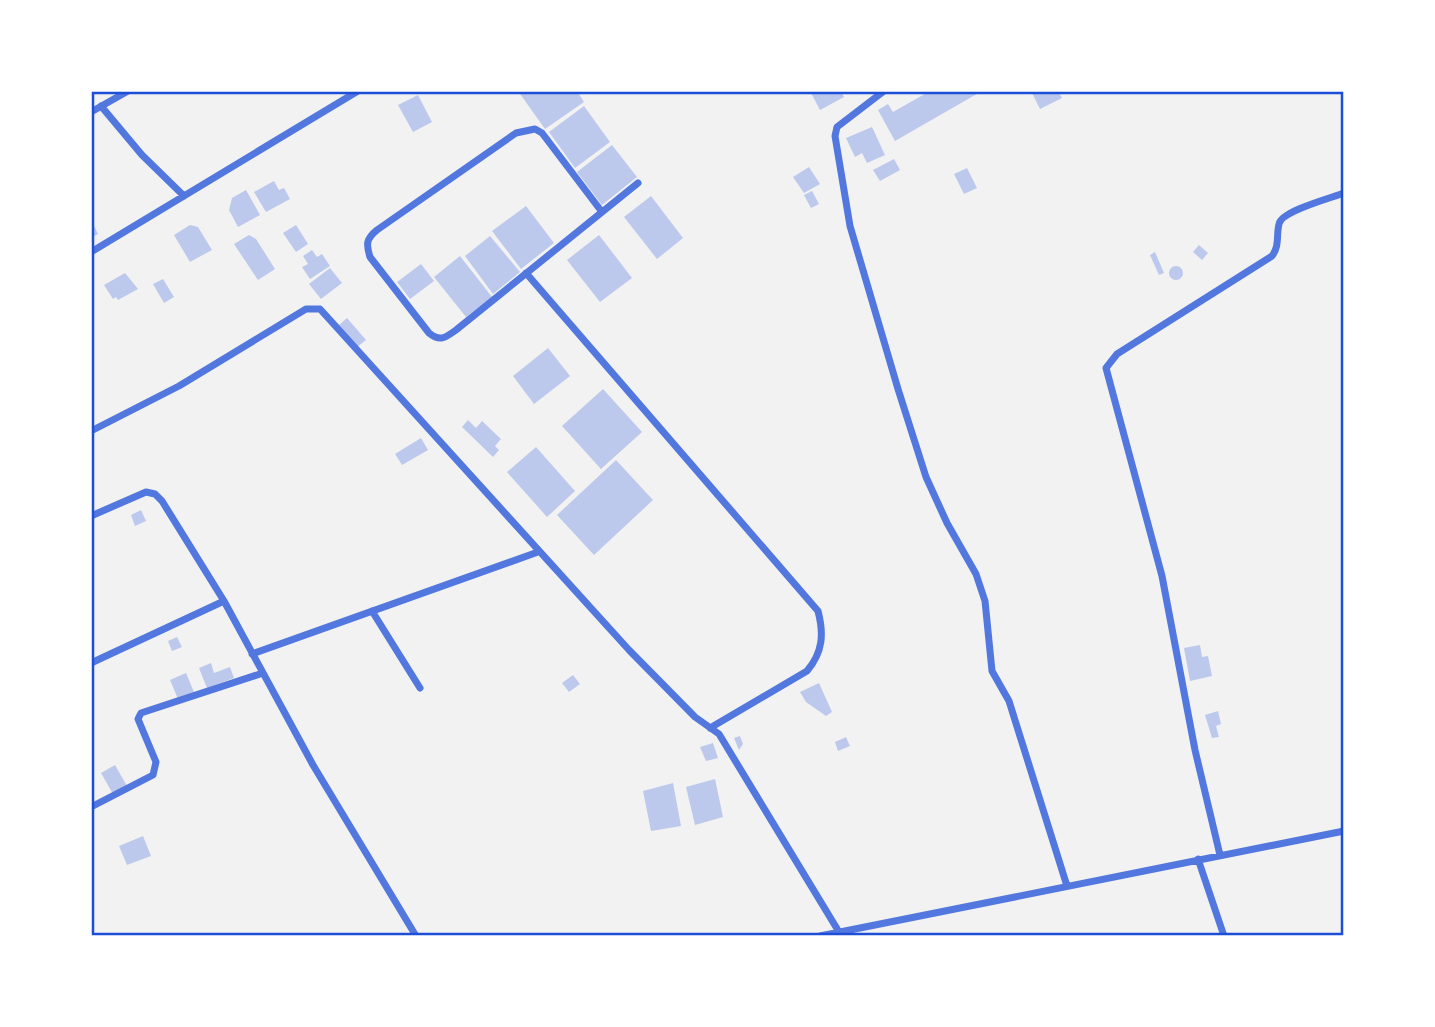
<svg xmlns="http://www.w3.org/2000/svg" width="1435" height="1027" viewBox="0 0 1435 1027" font-family="Ubuntu,sans-serif">
  <style>
    .building { fill: #bdc9ec }
    .lines { fill: none; stroke-linecap: round; stroke-linejoin: round }
    .minor { stroke: #5277de; stroke-width: 7 }
    .neatline { fill: none; stroke: #1d4ed8; stroke-width: 2.5 }
  </style>
  <rect width="100%" height="100%" fill="#f2f2f2"/>
  <path class="building" d="M 518,91 L 577,91 L 584,102 L 545,129 Z
    M 810,91 L 841,91 L 844,97 L 820,110 Z
    M 930,91 L 982,91 L 895,141 L 878,110 L 888,104 L 893,112 Z
    M 1031,91 L 1058,91 L 1062,98 L 1040,109 Z
    M 418,95 L 432,122 L 413,132 L 398,105 Z
    M 584,106 L 610,142 L 575,168 L 549,132 Z
    M 872,127 L 885,155 L 867,163 L 862,153 L 855,157 L 846,138 Z
    M 612,145 L 637,177 L 602,205 L 577,172 Z
    M 894,159 L 900,170 L 880,181 L 873,170 Z
    M 809,167 L 820,184 L 804,193 L 793,177 Z
    M 967,168 L 977,188 L 964,194 L 954,174 Z
    M 274,181 L 279,190 L 284,188 L 290,199 L 266,212 L 254,192 Z
    M 246,190 L 260,215 L 238,227 L 229,210 L 232,198 Z
    M 812,191 L 819,204 L 811,208 L 804,195 Z
    M 651,196 L 683,238 L 657,259 L 624,217 Z
    M 526,206 L 554,243 L 521,269 L 492,231 Z
    M 91,219 L 98,234 L 91,238 Z
    M 190,225 L 198,227 L 212,250 L 190,262 L 174,235 Z
    M 296,225 L 308,244 L 296,252 L 283,233 Z
    M 249,235 L 256,239 L 275,269 L 258,280 L 234,244 Z
    M 599,235 L 632,278 L 600,302 L 567,260 Z
    M 490,236 L 520,272 L 493,294 L 465,256 Z
    M 1199,245 L 1208,253 L 1202,260 L 1193,252 Z
    M 312,250 L 317,257 L 322,254 L 330,266 L 310,279 L 302,267 L 308,264 L 303,256 Z
    M 1155,252 L 1164,273 L 1159,275 L 1150,255 Z
    M 460,256 L 492,297 L 466,317 L 434,277 Z
    M 421,264 L 434,281 L 410,299 L 397,282 Z
    M1169 273a7 7 0 1 1 14 0a7 7 0 1 1-14 0Z
    M 330,268 L 342,283 L 321,299 L 309,284 Z
    M 125,273 L 138,289 L 118,300 L 116,297 L 113,299 L 104,285 Z
    M 163,279 L 174,297 L 164,303 L 153,284 Z
    M 347,318 L 366,340 L 357,347 L 339,325 Z
    M 548,348 L 570,376 L 534,404 L 513,376 Z
    M 603,389 L 642,432 L 601,469 L 562,426 Z
    M 468,420 L 476,428 L 482,421 L 501,439 L 495,446 L 499,450 L 493,457 L 462,427 Z
    M 421,438 L 428,450 L 402,465 L 395,454 Z
    M 536,447 L 575,491 L 547,517 L 507,472 Z
    M 616,460 L 653,500 L 594,555 L 557,515 Z
    M 141,510 L 146,521 L 135,526 L 131,515 Z
    M 177,637 L 182,647 L 172,651 L 168,641 Z
    M 1200,645 L 1202,657 L 1208,656 L 1212,676 L 1190,681 L 1184,648 Z
    M 211,663 L 214,673 L 230,667 L 234,678 L 207,688 L 199,668 Z
    M 186,673 L 194,692 L 178,699 L 170,680 Z
    M 573,675 L 580,684 L 569,692 L 562,683 Z
    M 819,683 L 832,712 L 826,716 L 806,702 L 800,692 Z
    M 1218,711 L 1221,724 L 1216,726 L 1219,737 L 1212,738 L 1205,715 Z
    M 740,736 L 743,744 L 739,750 L 734,738 Z
    M 846,737 L 850,746 L 838,751 L 835,742 Z
    M 713,743 L 718,758 L 706,761 L 700,747 Z
    M 115,765 L 127,786 L 113,794 L 101,773 Z
    M 715,779 L 723,817 L 695,825 L 686,787 Z
    M 673,783 L 681,826 L 651,831 L 643,791 Z
    M 143,836 L 151,856 L 127,865 L 119,846 Z"/>
  <g class="lines">
    <path class="minor" d="M 884,91 L 837,127 L 835,136 L 850,226 L 898,389 L 926,477 L 947,523 L 976,574 L 985,601 L 992,671 L 1009,701 L 1067,886
      M 101,106 L 142,155 L 184,196
      M 91,112 L 128,91
      M 602,212 L 542,133 L 535,129 L 516,133 L 377,230 C 366,239 366,244 370,257 L 429,333 C 440,342 445,338 456,330 C 516,281 577,232 638,183
      M 91,252 L 358,91
      M 526,273 L 818,611 C 824,634 823,652 807,671 L 710,728
      M 91,431 L 179,386 L 306,309 L 320,309 L 629,650 L 695,717 L 719,734 L 839,932
      M 91,516 L 146,492 L 155,494 L 162,501 L 224,601 L 313,765 L 416,936
      M 372,611 L 420,688
      M 252,654 L 538,552
      M 91,663 L 224,601
      M 91,807 L 153,775 L 156,762 L 138,719 L 141,713 L 263,673
      M 1220,855 L 1195,750 L 1162,576 L 1106,368 L 1117,354 L 1272,256 C 1280,245 1276,236 1279,224 C 1281,211 1331,198 1344,193
      M 1198,859 L 1224,936
      M 820,936 L 1344,831"/>
  </g>
  <rect width="1435" height="1027" fill="none" stroke="#ffffff" stroke-width="186"/>
  <rect x="93" y="93" width="1249" height="841" class="neatline"/>
</svg>
